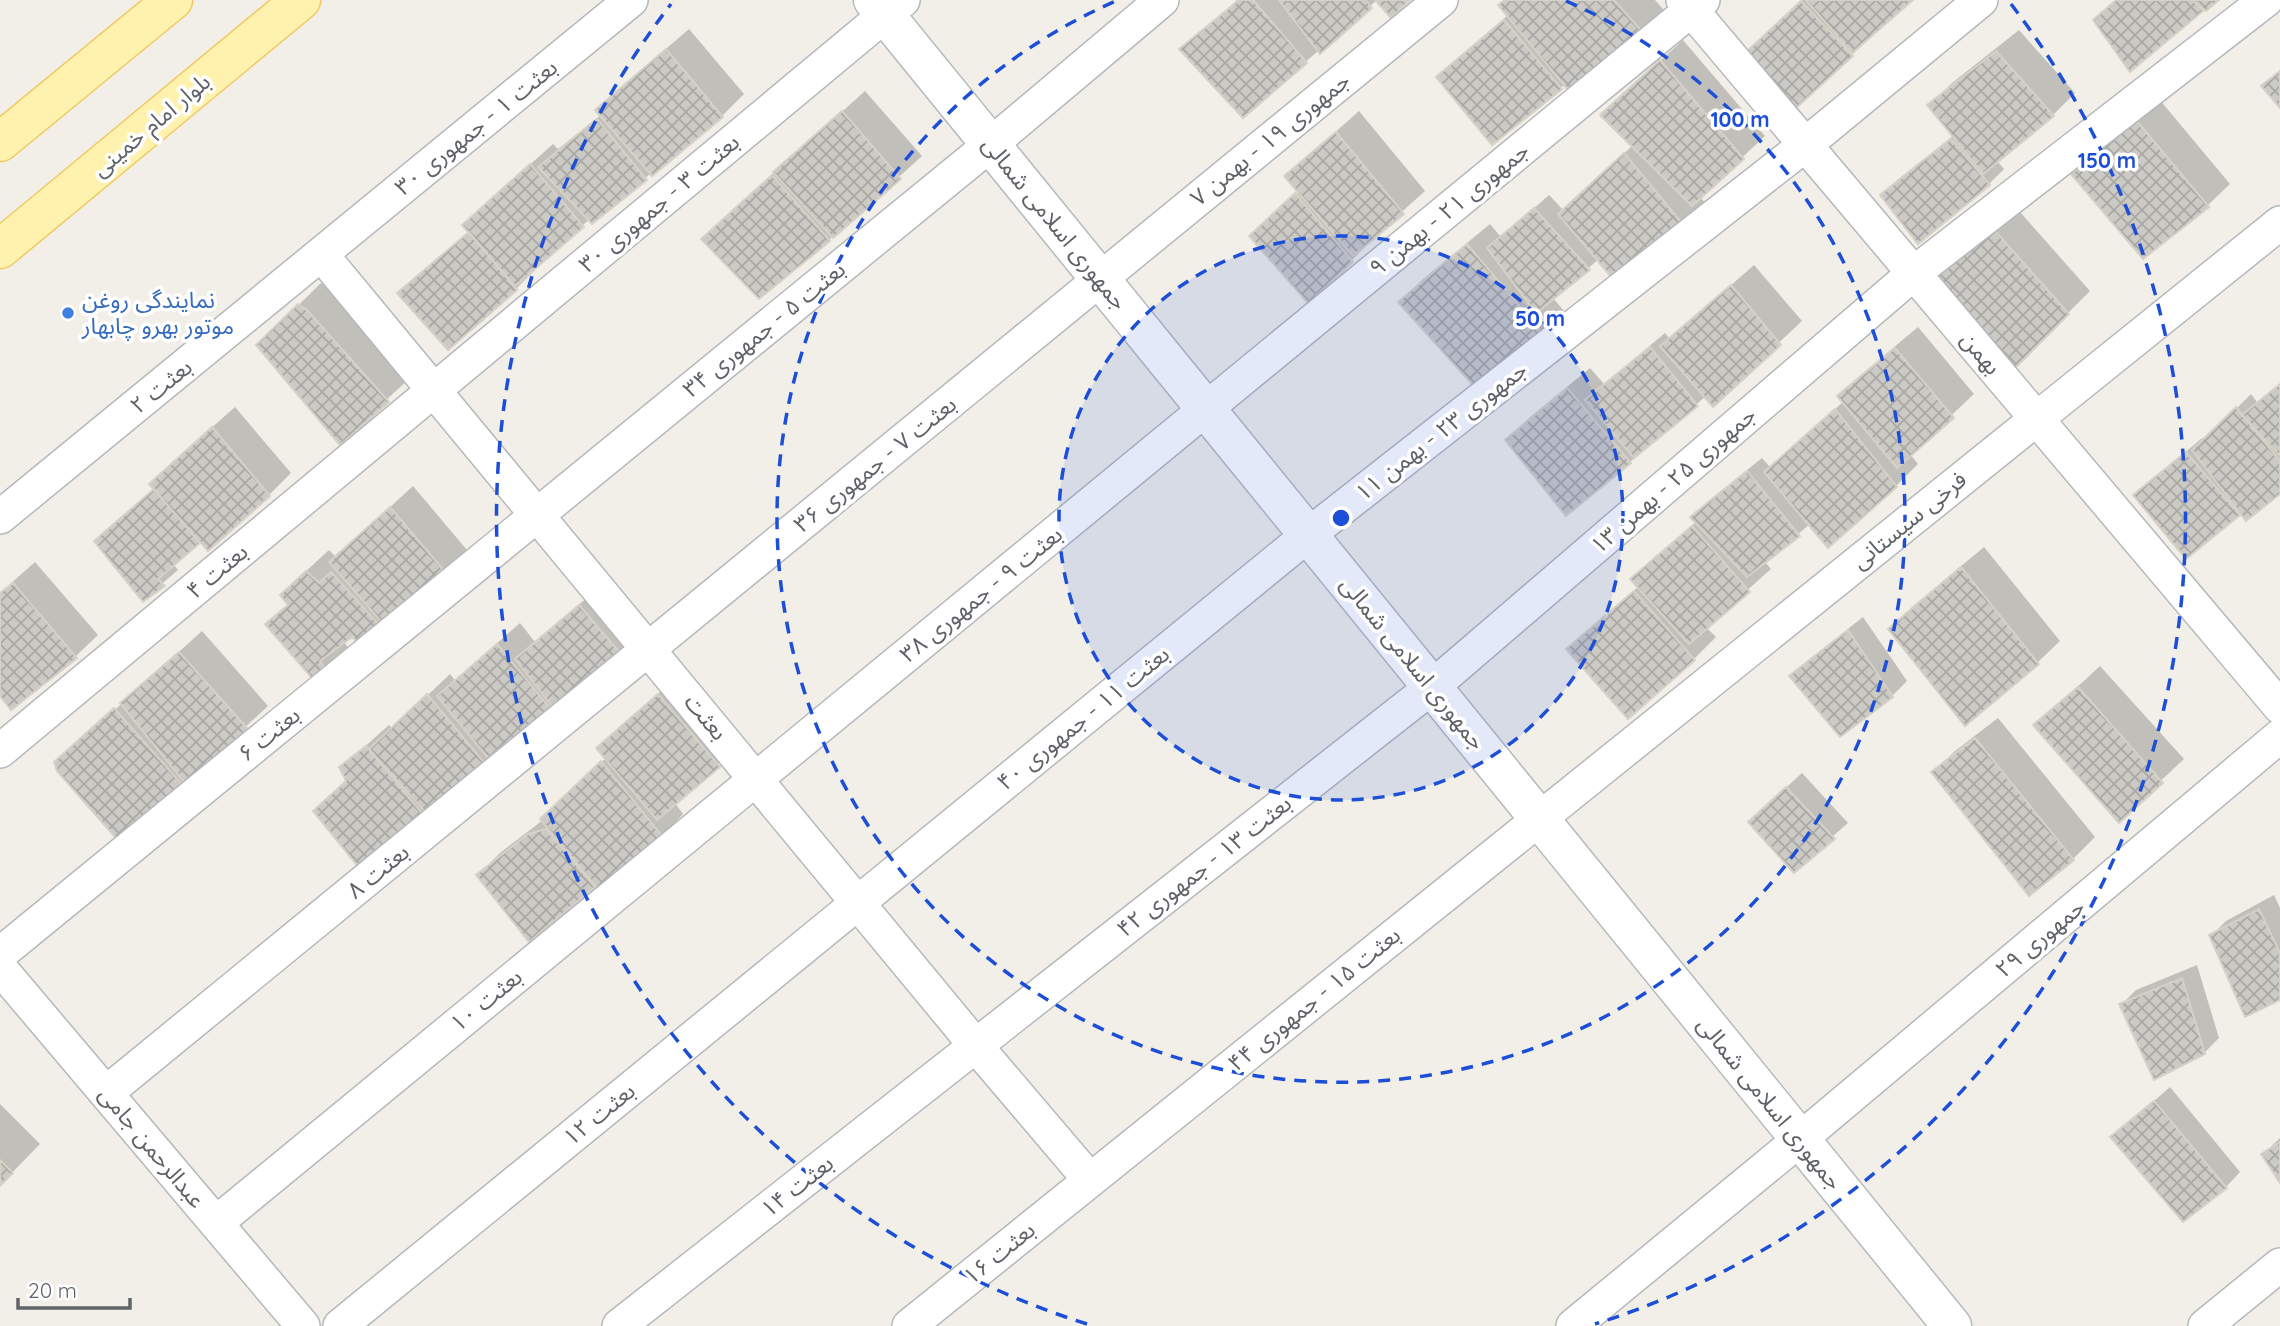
<svg xmlns="http://www.w3.org/2000/svg" width="2280" height="1326" viewBox="0 0 2280 1326" font-family="Quicksand,'Noto Sans Arabic',sans-serif">
  <style>
    .shadow { fill: #0003 }
    .building { fill: url(#building-cross-hatch); stroke: #d6d1c6; stroke-width: 2 }
    .lines { fill: none; stroke-linecap: round; stroke-linejoin: round }
    .street-casing { stroke: #b5b8bc; stroke-width: 36 }
    .secondary-casing { stroke: #b6babf; stroke-width: 41 }
    .primary-casing { stroke: #f2c960; stroke-width: 41 }
    .street { stroke: #fff; stroke-width: 33 }
    .secondary { stroke: #fff; stroke-width: 38 }
    .primary { stroke: #fff2af; stroke-width: 38 }
    .ring { fill: none; stroke: #1d4ed8; stroke-width: 3.5; stroke-dasharray: 12 9 }
    .shop-dot { fill: #3f7fe0; stroke: #fff; stroke-width: 2.5 }
    .labels { text-anchor: middle; stroke-width: 7; stroke-linejoin: round; paint-order: stroke }
    .street-label { font-size: 23px; fill: #5f6368; stroke: #fff }
    .shop-label { font-size: 23px; fill: #366cbe; stroke: #fff; text-anchor: start }
    .centre { fill: #1d4ed8; stroke: #fff; stroke-width: 3.5 }
    .ring-label { font-size: 21px; text-anchor: middle; font-weight: bold; fill: #1d4ed8; stroke: #fff; stroke-width: 7; stroke-linejoin: round; paint-order: stroke }
  </style>
  <defs>
    <pattern id="building-cross-hatch" width="8" height="8" patternUnits="userSpaceOnUse" patternTransform="scale(1.75)"><rect width="8" height="8" fill="#cccac5"/><path d="M0 0l8 8M0 8l8-8" fill="none" stroke="#a9a8a4"/></pattern>
  </defs>
  <rect width="100%" height="100%" fill="#f1efe8"/>
  <path class="shadow" d="M 1237,0 L 1377,0 L 1243,116 L 1182,50 Z
    M 1505,0 L 1655,0 L 1665,11 L 1643,33 L 1565,84 L 1492,143 L 1438,77 L 1460,56 L 1508,15 L 1500,5 Z
    M 1803,0 L 1911,0 L 1852,55 L 1756,44 Z
    M 689,29 L 744,94 L 722,116 L 592,221 L 590,219 L 536,265 L 538,267 L 516,289 L 400,293 L 469,231 L 465,225 L 487,203 L 553,144 L 558,149 L 601,115 L 597,110 L 619,89 Z
    M 2019,30 L 2075,93 L 2053,115 L 1997,161 L 2004,169 L 1989,184 L 1919,242 L 1882,195 L 1896,181 L 1954,135 L 1930,105 L 1952,83 Z
    M 1683,40 L 1765,136 L 1700,197 L 1708,206 L 1686,228 L 1599,259 L 1553,298 L 1569,317 L 1547,338 L 1401,302 L 1422,280 L 1490,224 L 1501,237 L 1549,195 L 1564,211 L 1633,145 L 1624,94 Z
    M 865,91 L 922,156 L 829,240 L 759,297 L 725,217 Z
    M 2159,99 L 2230,184 L 2208,205 L 2144,257 L 2073,174 L 2095,153 Z
    M 1359,111 L 1425,191 L 1365,245 L 1366,246 L 1351,261 L 1266,222 L 1299,191 L 1286,176 Z
    M 2012,203 L 2090,291 L 1998,383 L 1916,292 Z
    M 1754,265 L 1802,321 L 1713,404 L 1706,396 L 1630,462 L 1507,440 L 1529,418 L 1590,368 L 1604,384 L 1665,333 L 1670,339 Z
    M 321,283 L 330,290 L 409,379 L 340,442 L 258,345 Z
    M 1918,327 L 1974,394 L 1910,454 L 1918,464 L 1896,486 L 1810,524 L 1765,562 L 1771,569 L 1706,627 L 1716,637 L 1694,659 L 1568,649 L 1639,586 L 1632,579 L 1697,521 L 1693,517 L 1707,502 L 1762,458 L 1771,468 L 1844,401 L 1840,396 L 1862,374 Z
    M 2280,384 L 2280,491 L 2241,512 L 2187,557 L 2135,495 L 2202,438 L 2204,441 L 2251,394 L 2257,402 Z
    M 235,407 L 291,473 L 269,495 L 201,540 L 173,564 L 178,570 L 143,600 L 173,462 Z
    M 413,486 L 467,550 L 382,629 L 352,635 L 343,641 L 351,651 L 329,673 L 267,624 L 289,603 L 304,573 L 329,550 L 336,557 Z
    M 1984,547 L 2060,641 L 2038,662 L 1965,723 L 1890,629 L 1912,607 Z
    M 35,562 L 98,635 L 76,656 L 11,707 L 0,693 L 0,593 Z
    M 595,591 L 635,638 L 620,652 L 506,741 L 486,764 L 425,817 L 347,780 L 341,768 L 389,725 L 392,729 L 450,674 L 455,680 L 520,623 L 535,642 Z
    M 1863,617 L 1907,681 L 1892,696 L 1791,676 L 1806,662 Z
    M 202,631 L 268,706 L 205,764 L 185,788 L 56,763 Z
    M 2100,666 L 2184,759 L 2119,820 L 2036,725 Z
    M 681,673 L 740,743 L 675,803 L 683,814 L 662,836 L 596,883 L 529,939 L 478,875 L 500,853 L 543,820 L 606,758 L 598,748 Z
    M 1998,718 L 2095,837 L 2073,859 L 1933,772 L 1955,751 Z
    M 1802,773 L 1848,823 L 1794,870 L 1765,807 Z
    M 2274,895 L 2280,908 L 2280,998 L 2212,935 L 2226,921 Z
    M 2197,965 L 2219,1038 L 2204,1053 L 2121,1005 L 2136,990 Z
    M 2170,1087 L 2240,1172 L 2226,1187 L 2113,1137 Z
    M 0,1104 L 40,1144 L 0,1185 Z
    M 2280,1138 L 2280,1180 L 2263,1154 Z"/>
  <path class="building" d="M 1239,0 L 1253,0 L 1307,63 L 1243,118 L 1179,49 Z
    M 1279,0 L 1366,0 L 1372,8 L 1320,54 Z
    M 1375,0 L 1410,0 L 1391,18 Z
    M 1505,0 L 1614,0 L 1644,34 L 1573,96 L 1498,5 Z
    M 1806,0 L 1913,0 L 1852,53 Z
    M 2116,0 L 2193,0 L 2203,11 L 2130,72 L 2093,20 Z
    M 2193,0 L 2219,0 L 2206,11 Z
    M 1801,1 L 1853,56 L 1784,119 L 1731,66 Z
    M 1504,20 L 1562,89 L 1492,145 L 1436,77 Z
    M 666,49 L 723,117 L 652,176 L 595,110 Z
    M 1996,51 L 2054,116 L 1983,174 L 1927,105 Z
    M 1660,60 L 1744,159 L 1692,206 L 1600,115 Z
    M 2280,71 L 2280,108 L 2261,86 Z
    M 842,111 L 901,179 L 833,238 L 773,172 Z
    M 597,119 L 647,180 L 592,224 L 538,167 Z
    M 2136,120 L 2209,207 L 2143,259 L 2071,174 Z
    M 1336,132 L 1404,214 L 1353,256 L 1284,176 Z
    M 1951,139 L 1990,185 L 1918,244 L 1880,195 Z
    M 1624,153 L 1687,229 L 1619,286 L 1558,214 Z
    M 530,164 L 584,227 L 515,286 L 462,225 Z
    M 772,175 L 830,241 L 759,299 L 701,239 Z
    M 1295,193 L 1353,262 L 1308,303 L 1249,236 Z
    M 1534,208 L 1590,270 L 1536,313 L 1487,248 Z
    M 1989,224 L 2069,314 L 1998,385 L 1914,292 Z
    M 469,232 L 517,290 L 448,350 L 397,293 Z
    M 1467,244 L 1548,340 L 1480,393 L 1398,302 Z
    M 1731,285 L 1781,345 L 1713,407 L 1660,346 Z
    M 298,304 L 308,311 L 389,402 L 340,445 L 256,345 Z
    M 1650,347 L 1698,406 L 1634,458 L 1585,400 Z
    M 1895,348 L 1954,418 L 1897,468 L 1837,396 Z
    M 2280,384 L 2280,456 L 2242,415 Z
    M 1567,388 L 1631,463 L 1566,516 L 1505,440 Z
    M 2236,407 L 2280,461 L 2280,494 L 2246,521 L 2192,450 Z
    M 1835,409 L 1897,487 L 1828,548 L 1764,472 Z
    M 212,427 L 270,496 L 208,551 L 149,484 Z
    M 2186,452 L 2240,515 L 2186,559 L 2133,495 Z
    M 1747,471 L 1800,536 L 1747,577 L 1690,517 Z
    M 154,489 L 200,543 L 158,579 L 165,586 L 143,602 L 94,541 Z
    M 390,507 L 446,573 L 385,626 L 329,562 Z
    M 1692,526 L 1750,592 L 1689,644 L 1630,579 Z
    M 1961,567 L 2039,664 L 1965,726 L 1888,629 Z
    M 306,571 L 319,583 L 331,572 L 384,630 L 363,647 L 352,637 L 320,661 L 330,674 L 317,684 L 265,624 L 288,605 L 280,595 Z
    M 13,583 L 77,658 L 11,710 L 0,696 L 0,593 Z
    M 1634,591 L 1695,660 L 1628,719 L 1566,649 Z
    M 579,605 L 621,654 L 555,710 L 515,659 Z
    M 1848,630 L 1893,697 L 1840,737 L 1789,676 Z
    M 497,644 L 550,708 L 488,758 L 437,696 Z
    M 179,652 L 248,729 L 185,783 L 120,703 Z
    M 2078,687 L 2163,783 L 2119,823 L 2033,725 Z
    M 427,694 L 487,766 L 427,814 L 369,749 Z
    M 658,694 L 720,767 L 657,820 L 596,748 Z
    M 114,708 L 186,789 L 123,846 L 57,771 L 54,762 Z
    M 1975,738 L 2074,860 L 2029,896 L 1931,772 Z
    M 366,746 L 426,818 L 361,870 L 313,811 L 346,781 L 339,767 Z
    M 601,761 L 663,837 L 599,890 L 540,819 Z
    M 1786,787 L 1835,839 L 1794,873 L 1748,822 Z
    M 546,829 L 595,887 L 529,942 L 476,875 L 528,834 Z
    M 2259,909 L 2280,953 L 2280,1000 L 2245,1017 L 2209,935 Z
    M 2182,978 L 2205,1054 L 2154,1080 L 2119,1004 Z
    M 2154,1101 L 2227,1188 L 2183,1222 L 2110,1137 Z
    M 2280,1142 L 2280,1183 L 2261,1154 Z
    M 0,1160 L 13,1173 L 0,1186 Z"/>
  <g class="lines">
    <g class="street-casing">
      <path id="street" d="M 1683,0 L 2280,707
        M 321,254 L 976,1046 L 1090,1180
        M 0,517 L 631,0
        M 0,751 L 903,0
        M 0,954 L 991,144 L 1162,0
        M 0,968 L 303,1326
        M 106,1093 L 1441,0
        M 216,1223 L 1703,0
        M 340,1326 L 1308,535 L 1805,145 L 1981,0
        M 619,1326 L 1432,687 L 1914,273 L 2266,0
        M 909,1326 L 2280,223
        M 1573,1326 L 1799,1140 L 2280,736
        M 2205,1326 L 2280,1265"/>
    </g>
    <g class="secondary-casing">
      <path id="secondary" d="M 873,0 L 1952,1326"/>
    </g>
    <g class="primary-casing">
      <path id="primary" d="M 0,142 L 173,0
        M 0,249 L 301,0"/>
    </g>
    <use href="#street" class="street"/>
    <use href="#secondary" class="secondary"/>
    <use href="#primary" class="primary"/>
  </g>
  <circle cx="1341" cy="518" r="282" fill="#1d4ed8" fill-opacity=".12"/>
  <g class="ring">
    <circle cx="1341" cy="518" r="282"/>
    <path d="M1566 1A564 564 0 1 1 1116 1"/>
    <path d="M1087 1324A845 845 0 0 1 671 4M2011 4A845 845 0 0 1 1595 1324"/>
  </g>
  <circle class="shop-dot" cx="68" cy="313" r="7"/>
  <g class="labels">
    <g class="street-label">
      <text transform="translate(151 125) rotate(-40)" y="8">بلوار امام خمینی</text>
      <text transform="translate(476 127) rotate(-39)" y="8">بعثت ۱ - جمهوری ۳۰</text>
      <text transform="translate(1270 139) rotate(-39)" y="8">جمهوری ۱۹ - بهمن ۷</text>
      <text transform="translate(659 203) rotate(-40)" y="8">بعثت ۳ - جمهوری ۳۰</text>
      <text transform="translate(1449 209) rotate(-39)" y="8">جمهوری ۲۱ - بهمن ۹</text>
      <text transform="translate(1055 223) rotate(51)" y="8">جمهوری اسلامی شمالی</text>
      <text transform="translate(764 329) rotate(-39)" y="8">بعثت ۵ - جمهوری ۳۴</text>
      <text transform="translate(1981 353) rotate(50)" y="8">بهمن</text>
      <text transform="translate(161 386) rotate(-39)" y="8">بعثت ۲</text>
      <text transform="translate(1441 431) rotate(-38)" y="8">جمهوری ۲۳ - بهمن ۱۱</text>
      <text transform="translate(875 464) rotate(-39)" y="8">بعثت ۷ - جمهوری ۳۶</text>
      <text transform="translate(1673 480) rotate(-41)" y="8">جمهوری ۲۵ - بهمن ۱۳</text>
      <text transform="translate(1909 520) rotate(-39)" y="8">فرخی سیستانی</text>
      <text transform="translate(217 571) rotate(-40)" y="8">بعثت ۴</text>
      <text transform="translate(981 594) rotate(-39)" y="8">بعثت ۹ - جمهوری ۳۸</text>
      <text transform="translate(1413 663) rotate(51)" y="8">جمهوری اسلامی شمالی</text>
      <text transform="translate(706 717) rotate(50)" y="8">بعثت</text>
      <text transform="translate(1083 718) rotate(-39)" y="8">بعثت ۱۱ - جمهوری ۴۰</text>
      <text transform="translate(269 734) rotate(-39)" y="8">بعثت ۶</text>
      <text transform="translate(1204 866) rotate(-38)" y="8">بعثت ۱۳ - جمهوری ۴۲</text>
      <text transform="translate(378 871) rotate(-39)" y="8">بعثت ۸</text>
      <text transform="translate(2040 938) rotate(-40)" y="8">جمهوری ۲۹</text>
      <text transform="translate(1314 999) rotate(-39)" y="8">بعثت ۱۵ - جمهوری ۴۴</text>
      <text transform="translate(486 1000) rotate(-39)" y="8">بعثت ۱۰</text>
      <text transform="translate(1770 1103) rotate(51)" y="8">جمهوری اسلامی شمالی</text>
      <text transform="translate(599 1114) rotate(-39)" y="8">بعثت ۱۲</text>
      <text transform="translate(152 1147) rotate(50)" y="8">عبدالرحمن جامی</text>
      <text transform="translate(797 1186) rotate(-38)" y="8">بعثت ۱۴</text>
      <text transform="translate(999 1253) rotate(-39)" y="8">بعثت ۱۶</text>
    </g>
    <g class="shop-label">
      <text x="82" y="308">نمایندگی روغن<tspan x="82" dy="26">موتور بهرو چابهار</tspan></text>
    </g>
  </g>
  <circle cx="1341" cy="518" r="10" class="centre"/>
  <g class="ring-label">
    <text x="1740" y="127">100 m</text>
    <text x="2107" y="168">150 m</text>
    <text x="1540" y="326">50 m</text>
  </g>
  <path d="M18 1298v10h112v-10" fill="none" stroke="#5f6368" stroke-width="3.5"/>
  <text x="28" y="1298" font-size="21" fill="#5f6368" stroke="#ffffff" stroke-width="5" paint-order="stroke">20 m</text>
</svg>
